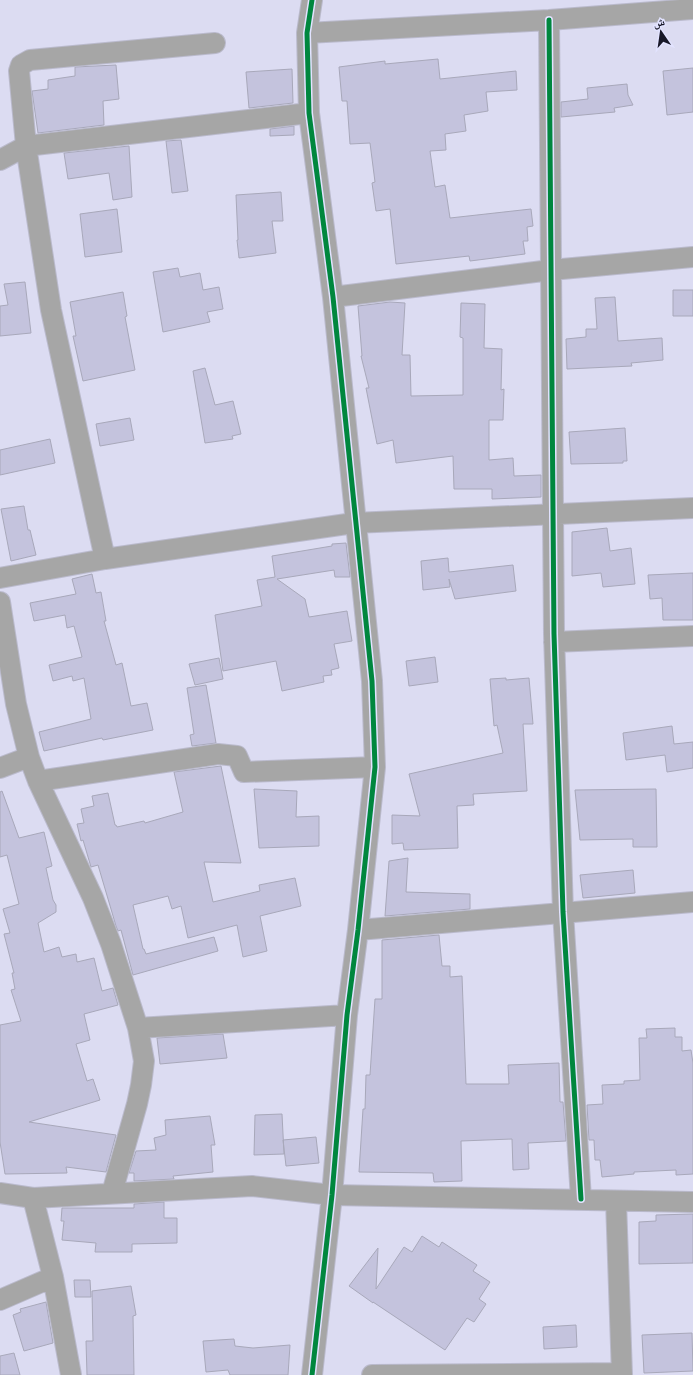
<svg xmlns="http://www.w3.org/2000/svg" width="693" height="1375" viewBox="0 0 693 1375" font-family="'Archivo Narrow','Noto Naskh Arabic',sans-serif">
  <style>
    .building { fill: #c4c3dd; stroke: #a8a8ba }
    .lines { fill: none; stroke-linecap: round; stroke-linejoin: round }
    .minor-casing { stroke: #babacc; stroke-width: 22 }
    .minor { stroke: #a6a6a6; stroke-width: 20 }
    .cycleway-casing { stroke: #e2e3ff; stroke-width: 8 }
    .cycleway { stroke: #00873e; stroke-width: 5 }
  </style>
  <rect width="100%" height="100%" fill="#dcdcf2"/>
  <path class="building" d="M 438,59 L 440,79 L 516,71 L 517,90 L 486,92 L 488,111 L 464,115 L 466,131 L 445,134 L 446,150 L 430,151 L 435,187 L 445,185 L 450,218 L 531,209 L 533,226 L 527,227 L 528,241 L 523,241 L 525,254 L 470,261 L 469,256 L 396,264 L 390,209 L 376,211 L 372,183 L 375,182 L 370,143 L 350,144 L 347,101 L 342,101 L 339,67 L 385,61 L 385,64 Z
    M 116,65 L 119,99 L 103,101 L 104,125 L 38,133 L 32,91 L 48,89 L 48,80 L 75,76 L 75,67 Z
    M 693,68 L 693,112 L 667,115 L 663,71 Z
    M 292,69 L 293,103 L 249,108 L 246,72 Z
    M 627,84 L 628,95 L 633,105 L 614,108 L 615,112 L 561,117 L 561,102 L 588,99 L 587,88 Z
    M 294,126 L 294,135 L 270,136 L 270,129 Z
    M 181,140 L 188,191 L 172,193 L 166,141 Z
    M 129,146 L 132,197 L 113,200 L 109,173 L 68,179 L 64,153 Z
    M 281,192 L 283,221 L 272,221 L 276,253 L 239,258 L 237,240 L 238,240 L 236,195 Z
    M 117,209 L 122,252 L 85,257 L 80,214 Z
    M 178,268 L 180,277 L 200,273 L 203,290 L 219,287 L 223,309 L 207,312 L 210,322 L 163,332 L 153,272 Z
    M 25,282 L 31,333 L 0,336 L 0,306 L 8,305 L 4,284 Z
    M 673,290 L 693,290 L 693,316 L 673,316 Z
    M 123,292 L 127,316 L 125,317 L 135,370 L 83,381 L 73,336 L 76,336 L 70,302 Z
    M 615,297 L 618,341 L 662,338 L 663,360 L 631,363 L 632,366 L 567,369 L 566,339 L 586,337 L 586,329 L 597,329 L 595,298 Z
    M 390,302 L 405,303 L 402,355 L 410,355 L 411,396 L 463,395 L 463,338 L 460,337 L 461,303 L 485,304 L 484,348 L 502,349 L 501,390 L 504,389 L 503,420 L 489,420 L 489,460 L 513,458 L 514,476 L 541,475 L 541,497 L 492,499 L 492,489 L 454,489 L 453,456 L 396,463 L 393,440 L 377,444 L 366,388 L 369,388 L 361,356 L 362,356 L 358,306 Z
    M 205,368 L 215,405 L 233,401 L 241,434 L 232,436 L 233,439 L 205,443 L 193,371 Z
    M 130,418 L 134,440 L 100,446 L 96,424 Z
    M 625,428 L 627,461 L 623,461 L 623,463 L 571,464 L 569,432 Z
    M 50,439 L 55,463 L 0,475 L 0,450 Z
    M 24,506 L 28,530 L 30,530 L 36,555 L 11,561 L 1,509 Z
    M 607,528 L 610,551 L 631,548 L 635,584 L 603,587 L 601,573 L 572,576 L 572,532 Z
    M 346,543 L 350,577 L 335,577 L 334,570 L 277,579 L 305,599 L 309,617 L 347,611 L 352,641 L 334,644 L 339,668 L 331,670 L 332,675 L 323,676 L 324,682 L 282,691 L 276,661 L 223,671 L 215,615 L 262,606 L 257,580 L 275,577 L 272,556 L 332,546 L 332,544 Z
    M 448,558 L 449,572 L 513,565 L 516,591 L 455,599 L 449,579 L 450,587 L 423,590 L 421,561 Z
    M 693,573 L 693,620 L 663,620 L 662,598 L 650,599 L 648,575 Z
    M 92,574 L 96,593 L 101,592 L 106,621 L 104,621 L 116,665 L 122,663 L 131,706 L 147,703 L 153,730 L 103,740 L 102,738 L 44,751 L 39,732 L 91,719 L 84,678 L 73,681 L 72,676 L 53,681 L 49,665 L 82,657 L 74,626 L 67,628 L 65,615 L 34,621 L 30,603 L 76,594 L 72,579 Z
    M 435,657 L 438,682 L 409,686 L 406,661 Z
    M 219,658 L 223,679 L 195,685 L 189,664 Z
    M 506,678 L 506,680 L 529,678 L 533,724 L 523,724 L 527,791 L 473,794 L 474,805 L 457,806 L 458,848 L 404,850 L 403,843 L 392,844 L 392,815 L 420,816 L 409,774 L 503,753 L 497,725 L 494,726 L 490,679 Z
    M 206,685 L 216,743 L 192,746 L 190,735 L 194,734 L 187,688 Z
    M 672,726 L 674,744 L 693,742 L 693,768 L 667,772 L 665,755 L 626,760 L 623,733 Z
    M 221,766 L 241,863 L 204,862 L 213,902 L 260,891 L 259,885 L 295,878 L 301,906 L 260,916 L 267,951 L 243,957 L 237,925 L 188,938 L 181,906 L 172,909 L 168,896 L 133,905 L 143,949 L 144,949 L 146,954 L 214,937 L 218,951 L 133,975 L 121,930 L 118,931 L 116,926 L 98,865 L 91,867 L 83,840 L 81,841 L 77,824 L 84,823 L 81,809 L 94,806 L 92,796 L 108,793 L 115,825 L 116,825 L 117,827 L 144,821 L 145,823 L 183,812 L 174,772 Z
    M 254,789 L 297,791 L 296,817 L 319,816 L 319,846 L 259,848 Z
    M 656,789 L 657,847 L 633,847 L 633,839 L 580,840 L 575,790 Z
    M 2,791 L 19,838 L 44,832 L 52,866 L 46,868 L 53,900 L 56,905 L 56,912 L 38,923 L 44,952 L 59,947 L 62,957 L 76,954 L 77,962 L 94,958 L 102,991 L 113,988 L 118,1005 L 84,1014 L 90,1040 L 76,1044 L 87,1081 L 93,1079 L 100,1100 L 29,1122 L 116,1135 L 106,1172 L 66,1167 L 67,1173 L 5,1174 L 0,1142 L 0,1025 L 21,1021 L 11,990 L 15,989 L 12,973 L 14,973 L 4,934 L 10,933 L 3,909 L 19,904 L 7,855 L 0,857 L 0,792 Z
    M 408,858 L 406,892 L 470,894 L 470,909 L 385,916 L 389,861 Z
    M 633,870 L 635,893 L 583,898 L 580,875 Z
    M 439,935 L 442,966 L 450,966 L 450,977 L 462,976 L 466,1084 L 509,1084 L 508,1065 L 559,1063 L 560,1102 L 563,1102 L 566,1141 L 528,1143 L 529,1169 L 513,1170 L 512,1139 L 461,1141 L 462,1181 L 434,1182 L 433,1173 L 359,1172 L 363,1109 L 365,1109 L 366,1075 L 370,1075 L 375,999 L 382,999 L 382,940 Z
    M 675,1028 L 675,1037 L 682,1037 L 682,1051 L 691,1050 L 693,1063 L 693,1174 L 676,1175 L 676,1170 L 634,1172 L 634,1174 L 602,1177 L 600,1160 L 595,1160 L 594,1140 L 589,1140 L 587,1105 L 603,1104 L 602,1085 L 624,1084 L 624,1081 L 640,1080 L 639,1038 L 647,1038 L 646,1029 Z
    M 223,1034 L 227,1058 L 160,1064 L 157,1038 Z
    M 282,1114 L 284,1154 L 254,1155 L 255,1115 Z
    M 210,1116 L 215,1145 L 211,1145 L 213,1172 L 173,1176 L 174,1179 L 134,1181 L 134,1173 L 129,1173 L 136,1151 L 156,1150 L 154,1138 L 166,1135 L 165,1120 Z
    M 316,1137 L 319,1163 L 286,1166 L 283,1140 Z
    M 164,1202 L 164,1218 L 177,1218 L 177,1243 L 132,1244 L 132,1252 L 95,1252 L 96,1243 L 62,1240 L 64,1221 L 61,1221 L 62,1208 L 134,1208 L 134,1204 Z
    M 693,1214 L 693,1263 L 639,1264 L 639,1222 L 656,1221 L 656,1215 Z
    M 422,1236 L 439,1247 L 442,1242 L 477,1265 L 473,1271 L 490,1282 L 479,1299 L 486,1304 L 474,1322 L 467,1318 L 445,1350 L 373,1302 L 373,1303 L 349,1286 L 378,1248 L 376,1289 L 404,1247 L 412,1252 Z
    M 74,1280 L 90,1280 L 91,1297 L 75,1297 Z
    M 131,1286 L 136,1315 L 133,1316 L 134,1375 L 87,1375 L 86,1341 L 93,1341 L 92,1291 Z
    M 46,1302 L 53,1343 L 24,1351 L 13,1315 L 21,1312 L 20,1309 Z
    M 576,1325 L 577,1347 L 544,1349 L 543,1327 Z
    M 692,1333 L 693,1371 L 644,1373 L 642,1335 Z
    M 234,1339 L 235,1346 L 253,1348 L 290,1345 L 288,1375 L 230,1375 L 228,1370 L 206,1372 L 203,1341 Z
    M 14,1353 L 20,1375 L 0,1375 L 0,1356 Z"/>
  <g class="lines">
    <g class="minor-casing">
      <path id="minor" d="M 312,0 L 307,33 L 309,113 L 333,297 L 372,681 L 375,767 L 358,930 L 347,1015 L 332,1195 L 312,1375
        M 549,20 L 554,634 L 563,912 L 581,1199
        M 307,33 L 549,20 L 693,9
        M 0,160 L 26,146 L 309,113
        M 333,297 L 551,270 L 693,257
        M 105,559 L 51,310 L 26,146 L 19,71 L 21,65 L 30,60 L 215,43
        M 0,578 L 105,559 L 354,523 L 693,508
        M 0,602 L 16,704 L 29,757 L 38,781 L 93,898 L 111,944 L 138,1028 L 144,1061 L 141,1085 L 137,1104 L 112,1193
        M 554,642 L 693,636
        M 0,768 L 29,757
        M 38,781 L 218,754 L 237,756 L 244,772 L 375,767
        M 358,930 L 693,902
        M 138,1028 L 347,1015
        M 0,1193 L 33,1198 L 252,1186 L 332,1195 L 693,1202
        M 33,1198 L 53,1277 L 71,1375
        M 616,1201 L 622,1375
        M 0,1300 L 53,1277
        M 372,1375 L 622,1373"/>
    </g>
    <use href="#minor" class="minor"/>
    <g class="cycleway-casing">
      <path id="cycleway" d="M 312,0 L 307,33 L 309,113 L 333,297 L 372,681 L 375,767 L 358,930 L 347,1015 L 332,1195 L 312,1375
        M 549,20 L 554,634 L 563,912 L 581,1199"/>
    </g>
    <use href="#cycleway" class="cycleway"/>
  </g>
  <g transform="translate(661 32) rotate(347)" stroke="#e2e3ff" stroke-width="3" paint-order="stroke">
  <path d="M0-3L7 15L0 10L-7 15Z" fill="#181828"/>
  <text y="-6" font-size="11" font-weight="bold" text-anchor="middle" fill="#181828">ش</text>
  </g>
</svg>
